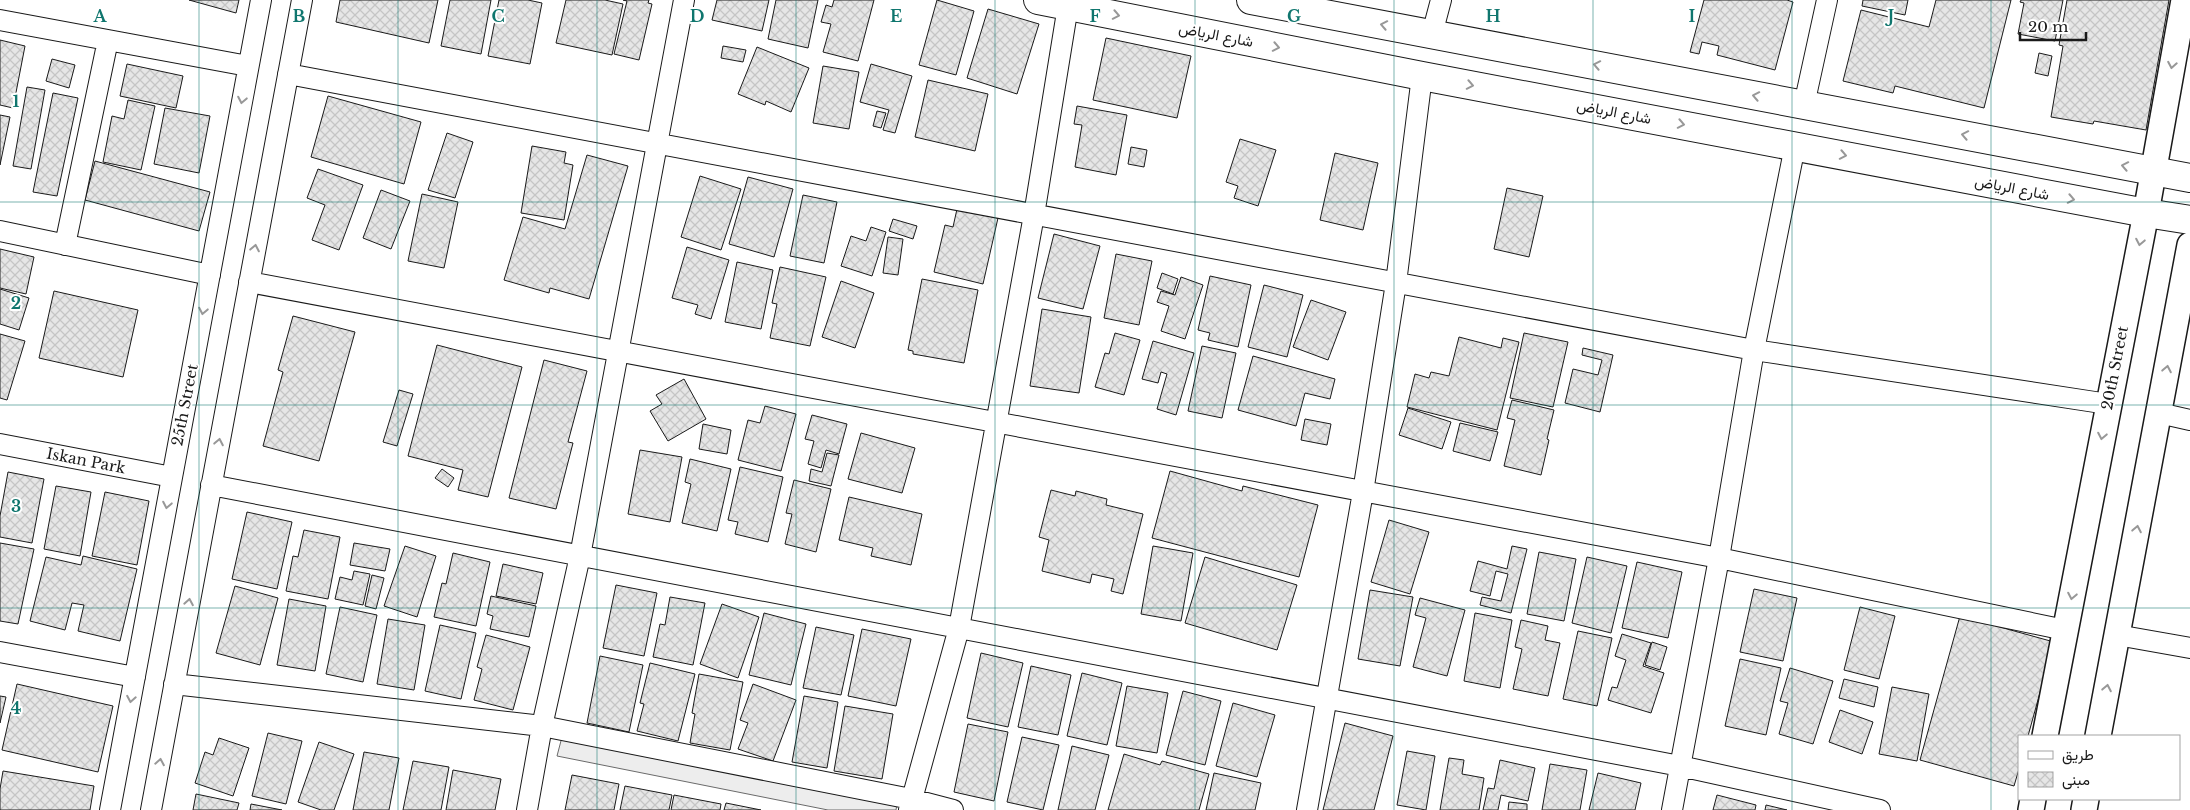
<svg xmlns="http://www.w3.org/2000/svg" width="2190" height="810" viewBox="0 0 2190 810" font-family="'Libre Baskerville',Vazirmatn,serif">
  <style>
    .parking { fill: #ededed; stroke: #6a6a6a }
    .building { fill: url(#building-cross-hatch); stroke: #1a1a1a }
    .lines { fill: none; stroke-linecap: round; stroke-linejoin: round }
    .minor-casing { stroke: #1a1a1a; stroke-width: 22 }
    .tertiary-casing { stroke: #1a1a1a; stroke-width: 28 }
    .secondary-casing { stroke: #1a1a1a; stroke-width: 30 }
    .minor { stroke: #fff; stroke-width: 20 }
    .tertiary { stroke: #fff; stroke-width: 25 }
    .secondary { stroke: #fff; stroke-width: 28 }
    .oneway { stroke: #989898 }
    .grid { fill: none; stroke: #0f766e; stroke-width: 1; stroke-opacity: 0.55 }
    .labels { text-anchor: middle; stroke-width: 4; stroke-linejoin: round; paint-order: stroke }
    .street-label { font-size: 15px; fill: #1a1a1a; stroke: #fff }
    .grid-label { font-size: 16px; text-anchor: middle; font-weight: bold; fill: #0f766e; stroke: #fff; stroke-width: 4; stroke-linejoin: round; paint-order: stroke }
  </style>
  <defs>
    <pattern id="building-cross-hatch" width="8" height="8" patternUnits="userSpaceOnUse" patternTransform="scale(1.25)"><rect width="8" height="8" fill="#e6e6e6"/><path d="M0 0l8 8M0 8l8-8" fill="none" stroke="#c5c5c5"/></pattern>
  </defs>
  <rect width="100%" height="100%" fill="#fff"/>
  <path class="parking" d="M 562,737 L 897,804 L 896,810 L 828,810 L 557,756 Z"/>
  <path class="building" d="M 189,0 L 239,0 L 236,13 Z
    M 340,0 L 438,0 L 429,43 L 336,22 Z
    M 450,0 L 491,0 L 481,54 L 441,46 Z
    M 499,0 L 528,0 L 542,3 L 530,64 L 488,56 Z
    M 566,0 L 605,0 L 623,4 L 612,55 L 556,43 Z
    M 623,0 L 649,0 L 648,3 L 652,4 L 639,60 L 614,54 L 627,1 Z
    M 717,0 L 769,0 L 762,31 L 712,20 Z
    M 776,0 L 818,0 L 808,48 L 768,39 Z
    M 834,0 L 874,0 L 858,61 L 823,52 L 831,24 L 821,22 L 826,5 L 832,7 Z
    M 937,0 L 974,11 L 956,75 L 919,65 Z
    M 1704,0 L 1787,0 L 1793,2 L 1775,70 L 1717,55 L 1719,46 L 1702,42 L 1699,54 L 1690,52 Z
    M 1863,0 L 1908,0 L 1905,15 L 1862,6 Z
    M 1936,0 L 2011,0 L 1984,108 L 1895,86 L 1893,93 L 1843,81 L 1861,10 L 1929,27 Z
    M 2021,0 L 2063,0 L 2055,41 L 2018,34 L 2024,3 L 2020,2 Z
    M 2067,0 L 2169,0 L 2146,130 L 2094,121 L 2093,124 L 2051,117 L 2063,46 L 2059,45 Z
    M 988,9 L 1039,24 L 1017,94 L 967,78 Z
    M 1106,38 L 1191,56 L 1177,118 L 1093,100 Z
    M 0,40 L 25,46 L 13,108 L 0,105 Z
    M 723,46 L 746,50 L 743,62 L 721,58 Z
    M 757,47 L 809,68 L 791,112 L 766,101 L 765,105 L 738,94 Z
    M 2039,53 L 2052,56 L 2048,76 L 2035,73 Z
    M 52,59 L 75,65 L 69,88 L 46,81 Z
    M 127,64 L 183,76 L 176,108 L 120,96 Z
    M 871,64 L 912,76 L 895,133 L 883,130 L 889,110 L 860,102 Z
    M 823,66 L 859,72 L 849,129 L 813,123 Z
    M 928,80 L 988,94 L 975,151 L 915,137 Z
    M 27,87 L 45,90 L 31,169 L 13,166 Z
    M 53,93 L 78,98 L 57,196 L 33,192 Z
    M 328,96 L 421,122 L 404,184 L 311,157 Z
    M 128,100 L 155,106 L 141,170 L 103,162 L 112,116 L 124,119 Z
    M 1077,106 L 1127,115 L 1116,175 L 1075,167 L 1082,125 L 1074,124 Z
    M 165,108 L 210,116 L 199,173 L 154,164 Z
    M 877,111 L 886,113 L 881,128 L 873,126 Z
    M 0,115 L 10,117 L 0,165 Z
    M 447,133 L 473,142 L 455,198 L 428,190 Z
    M 1240,139 L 1276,150 L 1258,206 L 1234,198 L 1238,186 L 1226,182 Z
    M 532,146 L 566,152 L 564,163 L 573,165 L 564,220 L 521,213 Z
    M 1131,147 L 1147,150 L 1144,167 L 1128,164 Z
    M 1335,153 L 1378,163 L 1363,230 L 1320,220 Z
    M 587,155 L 628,166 L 589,299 L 550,288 L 549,293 L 504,280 L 523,217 L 565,229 Z
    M 95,161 L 210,192 L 199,231 L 85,200 Z
    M 318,169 L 363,185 L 339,250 L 312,240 L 325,205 L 307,198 Z
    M 700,176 L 741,189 L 721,250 L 681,237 Z
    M 748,177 L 793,189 L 774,257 L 729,244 Z
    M 1507,188 L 1543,196 L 1529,257 L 1494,249 Z
    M 381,190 L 410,201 L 391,249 L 363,238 Z
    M 422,194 L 458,202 L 444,268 L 408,261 Z
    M 803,195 L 837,202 L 824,263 L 790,256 Z
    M 957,209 L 998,218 L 983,284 L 934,272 L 945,225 L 953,227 Z
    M 893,219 L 917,226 L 913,239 L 889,231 Z
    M 871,227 L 886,232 L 872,276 L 841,266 L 851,236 L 866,241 Z
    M 1054,234 L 1100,246 L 1083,309 L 1038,298 Z
    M 888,237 L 903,239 L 898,275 L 883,273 Z
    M 687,247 L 729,260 L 711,319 L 695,314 L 698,305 L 672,298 Z
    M 0,249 L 34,257 L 26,294 L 0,288 Z
    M 1116,254 L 1152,261 L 1139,325 L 1104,318 Z
    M 737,262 L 773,270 L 761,329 L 725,322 Z
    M 780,267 L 826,277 L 810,346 L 770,338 L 777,304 L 772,303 Z
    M 1162,273 L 1178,279 L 1173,294 L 1157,288 Z
    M 1210,276 L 1251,285 L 1238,347 L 1208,340 L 1210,333 L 1198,330 Z
    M 1181,277 L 1203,285 L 1185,339 L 1161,331 L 1169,306 L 1157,302 L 1161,291 L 1175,295 Z
    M 922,279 L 978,290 L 964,363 L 913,354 L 913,351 L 908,350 Z
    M 841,281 L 874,293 L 855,348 L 822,337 Z
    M 1264,285 L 1303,295 L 1287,357 L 1248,347 Z
    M 0,289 L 29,298 L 19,330 L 0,324 Z
    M 54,291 L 138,310 L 123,377 L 39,358 Z
    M 1311,300 L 1346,312 L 1328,360 L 1293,347 Z
    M 1042,309 L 1091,317 L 1079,393 L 1030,386 Z
    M 293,316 L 355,332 L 319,461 L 263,446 L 283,372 L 278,370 Z
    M 1115,333 L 1140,340 L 1124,395 L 1095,387 L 1105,353 L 1109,354 Z
    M 1524,333 L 1568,342 L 1553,407 L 1510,398 Z
    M 0,334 L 25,341 L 7,400 L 0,398 Z
    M 1459,337 L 1501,348 L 1503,338 L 1519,342 L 1497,430 L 1407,407 L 1415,374 L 1429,378 L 1431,372 L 1449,376 Z
    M 1153,341 L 1194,353 L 1176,415 L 1157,409 L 1167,374 L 1161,372 L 1158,383 L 1142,379 Z
    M 437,345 L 522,367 L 488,497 L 458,490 L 463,470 L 408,456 Z
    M 1202,346 L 1236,353 L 1222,418 L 1188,411 Z
    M 1583,348 L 1613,355 L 1600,412 L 1565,403 L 1573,369 L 1598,375 L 1602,360 L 1582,355 Z
    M 1253,356 L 1335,379 L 1330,399 L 1305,393 L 1296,426 L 1238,410 Z
    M 544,360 L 587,371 L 568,442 L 573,443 L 556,509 L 509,498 Z
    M 684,379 L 706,419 L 668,441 L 650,411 L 662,404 L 656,395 Z
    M 399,390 L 413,394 L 397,446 L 383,442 Z
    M 1512,400 L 1554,410 L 1547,439 L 1549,440 L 1541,475 L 1504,466 L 1515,420 L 1507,418 Z
    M 765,406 L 796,414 L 781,471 L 738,460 L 748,420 L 760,423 Z
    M 1408,408 L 1451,422 L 1442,449 L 1399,435 Z
    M 812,415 L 847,424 L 839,454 L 826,450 L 821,468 L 808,464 L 814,441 L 805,439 Z
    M 1305,419 L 1331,424 L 1327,445 L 1301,440 Z
    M 1460,423 L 1498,432 L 1490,461 L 1453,451 Z
    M 703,424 L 731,430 L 727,454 L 699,449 Z
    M 861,433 L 915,448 L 902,493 L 848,479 Z
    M 640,450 L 682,457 L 670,522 L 628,514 Z
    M 827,453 L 839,455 L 831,486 L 809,481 L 811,469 L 822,472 Z
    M 690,459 L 731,469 L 717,531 L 682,523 L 691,484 L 685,482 Z
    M 740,467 L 783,477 L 768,542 L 735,534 L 738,522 L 728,520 Z
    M 442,469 L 454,478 L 448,487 L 435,478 Z
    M 1170,471 L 1242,491 L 1243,486 L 1318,505 L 1299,577 L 1152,538 Z
    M 8,472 L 44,479 L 32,543 L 0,537 L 0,516 Z
    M 794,480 L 831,489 L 816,552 L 785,544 L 792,514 L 786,513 Z
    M 56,486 L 91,492 L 80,556 L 44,549 Z
    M 1051,490 L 1075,496 L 1076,491 L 1107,499 L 1106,505 L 1143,514 L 1123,594 L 1111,591 L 1114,579 L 1092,574 L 1090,583 L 1042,571 L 1049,540 L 1039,537 Z
    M 105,492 L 149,501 L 137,565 L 92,556 Z
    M 849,497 L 922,514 L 911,565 L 871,556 L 873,548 L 839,540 Z
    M 247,512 L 292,522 L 277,589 L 232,579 Z
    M 1389,520 L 1429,532 L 1410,594 L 1371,582 Z
    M 304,530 L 340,537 L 328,599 L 286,591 L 293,556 L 298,557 Z
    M 0,543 L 34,549 L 18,624 L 0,621 Z
    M 354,543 L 390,549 L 385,571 L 350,565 Z
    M 405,546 L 436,556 L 417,617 L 384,606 Z
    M 1153,546 L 1193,553 L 1181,621 L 1141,614 Z
    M 1512,546 L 1527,549 L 1511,613 L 1480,605 L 1482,597 L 1501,601 L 1508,574 L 1496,571 L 1490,596 L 1470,591 L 1478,561 L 1507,569 Z
    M 1539,552 L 1576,559 L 1564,621 L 1527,614 Z
    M 453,553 L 490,562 L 476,626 L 434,617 L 442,583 L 446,584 Z
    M 83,556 L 137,569 L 120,641 L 78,631 L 84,605 L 72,603 L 65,630 L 30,621 L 46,557 L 81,565 Z
    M 1205,557 L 1297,585 L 1277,650 L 1185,623 Z
    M 1587,557 L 1627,566 L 1611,633 L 1572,623 Z
    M 1637,562 L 1682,572 L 1668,638 L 1622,628 Z
    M 503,564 L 543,573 L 536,604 L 496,596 Z
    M 354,571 L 370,574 L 363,605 L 335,599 L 340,577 L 352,580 Z
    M 372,575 L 384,578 L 376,609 L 365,606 Z
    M 616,585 L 657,593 L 644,656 L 603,648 Z
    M 235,586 L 278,598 L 260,665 L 216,653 Z
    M 1754,589 L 1797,598 L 1783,661 L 1740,652 Z
    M 1370,590 L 1413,597 L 1400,666 L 1358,659 Z
    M 491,596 L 536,606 L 529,637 L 490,629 L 493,616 L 487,614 Z
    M 670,597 L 705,603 L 693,665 L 653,657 L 660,624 L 665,625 Z
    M 1420,598 L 1465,610 L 1447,676 L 1413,667 L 1426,618 L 1415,615 Z
    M 289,599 L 326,606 L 315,671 L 277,665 Z
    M 722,604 L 759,617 L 738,678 L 700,664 Z
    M 340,607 L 377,615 L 363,682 L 326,674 Z
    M 1860,607 L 1895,616 L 1879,679 L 1844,670 Z
    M 764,613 L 806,624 L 791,685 L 749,675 Z
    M 1475,613 L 1512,620 L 1500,688 L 1464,681 Z
    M 1960,616 L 2054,642 L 2028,736 L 2019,736 L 2019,769 L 2014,786 L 1920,760 Z
    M 388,619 L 425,625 L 414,690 L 377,684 Z
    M 1521,620 L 1548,626 L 1545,640 L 1560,643 L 1548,696 L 1513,689 L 1522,649 L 1515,647 Z
    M 440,625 L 476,633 L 461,699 L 425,691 Z
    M 816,627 L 854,635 L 841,695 L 803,688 Z
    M 862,629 L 911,639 L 896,706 L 848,696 Z
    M 1578,631 L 1612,638 L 1597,706 L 1563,699 Z
    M 1622,634 L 1651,643 L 1643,666 L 1664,673 L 1651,713 L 1608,700 L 1612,687 L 1617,688 L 1626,660 L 1615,656 Z
    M 486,635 L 530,647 L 513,710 L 474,700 L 482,669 L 477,667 Z
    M 1652,642 L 1667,647 L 1660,670 L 1645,665 Z
    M 981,653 L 1023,663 L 1008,727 L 967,718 Z
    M 600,656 L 643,665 L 629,732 L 587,723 Z
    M 1740,659 L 1781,668 L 1766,735 L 1725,726 Z
    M 650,663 L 695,674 L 678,741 L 637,731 L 644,704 L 640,703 Z
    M 1031,666 L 1071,675 L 1058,735 L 1018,727 Z
    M 1790,668 L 1833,681 L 1813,744 L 1779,734 L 1788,703 L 1780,701 Z
    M 1082,673 L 1122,683 L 1107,745 L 1067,736 Z
    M 699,674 L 743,682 L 730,750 L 690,743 L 695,714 L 692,713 Z
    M 1844,679 L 1878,687 L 1874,707 L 1839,698 Z
    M 17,684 L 113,706 L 98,772 L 2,750 Z
    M 753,684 L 796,700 L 773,761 L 738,749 L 748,723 L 740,720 Z
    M 1127,686 L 1168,693 L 1157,753 L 1116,746 Z
    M 1892,687 L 1929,694 L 1917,761 L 1879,754 Z
    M 1183,691 L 1221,701 L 1205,765 L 1166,755 Z
    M 0,696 L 6,697 L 0,723 Z
    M 804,696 L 838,702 L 827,768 L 792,762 Z
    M 1233,703 L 1275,715 L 1257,777 L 1216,766 Z
    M 845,706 L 893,714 L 882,779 L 834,771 Z
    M 1840,710 L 1873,722 L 1862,754 L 1829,742 Z
    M 1345,723 L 1393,736 L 1374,810 L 1323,810 Z
    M 968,724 L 1008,732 L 994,801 L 954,792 Z
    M 268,733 L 302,741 L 286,804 L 252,796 Z
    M 1022,737 L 1059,745 L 1043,810 L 1007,802 Z
    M 219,738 L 249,748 L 233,796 L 195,783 L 205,752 L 213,755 Z
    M 319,742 L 354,754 L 334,810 L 321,810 L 298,802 Z
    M 1072,746 L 1109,755 L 1095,810 L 1058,810 Z
    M 1407,751 L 1435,756 L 1426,810 L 1397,805 Z
    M 364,752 L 399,758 L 389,810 L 353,810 Z
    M 1124,754 L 1160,765 L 1162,761 L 1209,774 L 1199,810 L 1108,810 Z
    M 1449,758 L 1464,760 L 1462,774 L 1484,778 L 1479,810 L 1440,810 Z
    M 1500,760 L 1535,768 L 1528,801 L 1501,795 L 1498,810 L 1483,810 L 1488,788 L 1494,789 Z
    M 413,761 L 449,767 L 441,810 L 403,810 Z
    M 1550,764 L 1587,770 L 1580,810 L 1542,810 Z
    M 453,770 L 501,779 L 495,810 L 446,810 Z
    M 3,771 L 94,786 L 90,810 L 0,810 L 0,789 Z
    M 1214,773 L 1261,783 L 1255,810 L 1206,810 Z
    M 1598,773 L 1641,783 L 1635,810 L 1589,810 Z
    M 572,775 L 619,784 L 614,810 L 565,810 Z
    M 625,786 L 672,795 L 669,810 L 620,810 Z
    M 196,794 L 239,803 L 237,810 L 193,810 Z
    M 674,795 L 721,804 L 720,810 L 671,810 Z
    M 1717,795 L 1756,805 L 1755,810 L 1713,810 Z
    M 1509,802 L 1527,804 L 1527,810 L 1508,810 Z
    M 726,803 L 761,810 L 724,810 Z
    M 251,804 L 282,810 L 250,810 Z
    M 1766,805 L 1787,810 L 1765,810 Z"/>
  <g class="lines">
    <g class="minor-casing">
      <path id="minor" d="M 0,20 L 248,66
        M 1432,34 L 1441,0
        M 288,74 L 1754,350 L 2108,404
        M 1804,105 L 1827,0
        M 0,231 L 210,275
        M 65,245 L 108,40
        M 249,282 L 1719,558 L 2065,630
        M 2159,413 L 2190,420
        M 0,444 L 172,477
        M 211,485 L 1680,766 L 1880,810
        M 2117,635 L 2190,648
        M 0,652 L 135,677
        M 174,684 L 542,726 L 911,799 L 953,810
        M 110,810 L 261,0
        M 151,810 L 302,0
        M 527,810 L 542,726 L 580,556 L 684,0
        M 909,810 L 959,628 L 1034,215 L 1068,6
        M 1307,810 L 1363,492 L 1396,283 L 1422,76
        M 1672,810 L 1719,558 L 1754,350 L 1795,146"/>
    </g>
    <g class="tertiary-casing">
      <path id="tertiary" d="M 2045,736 L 2146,213 L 2184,0
        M 2098,736 L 2190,245
        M 2031,810 L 2033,799
        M 2084,810 L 2086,799"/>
    </g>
    <g class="secondary-casing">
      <path id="secondary" d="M 1038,0 L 1422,76 L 2146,213 L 2190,220
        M 1251,0 L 2190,178"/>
    </g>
    <use href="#minor" class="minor"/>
    <use href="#tertiary" class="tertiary"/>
    <use href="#secondary" class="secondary"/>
  </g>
  <defs><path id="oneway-chevron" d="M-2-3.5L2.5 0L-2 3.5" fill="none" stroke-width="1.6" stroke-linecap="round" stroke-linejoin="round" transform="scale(1.25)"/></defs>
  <g class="oneway">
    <use href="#oneway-chevron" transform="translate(1116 15) rotate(11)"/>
    <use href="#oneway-chevron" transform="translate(1384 25) rotate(-169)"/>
    <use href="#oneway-chevron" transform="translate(1276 47) rotate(11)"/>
    <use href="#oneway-chevron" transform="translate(1597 65) rotate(-169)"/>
    <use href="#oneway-chevron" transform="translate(2172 65) rotate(100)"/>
    <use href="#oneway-chevron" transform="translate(1470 85) rotate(11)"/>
    <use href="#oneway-chevron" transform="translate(1756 96) rotate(-169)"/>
    <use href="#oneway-chevron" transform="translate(242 100) rotate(101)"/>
    <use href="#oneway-chevron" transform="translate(1681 124) rotate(11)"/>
    <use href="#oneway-chevron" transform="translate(1965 135) rotate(-169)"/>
    <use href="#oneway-chevron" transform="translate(1843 155) rotate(11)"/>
    <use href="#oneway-chevron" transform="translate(2125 166) rotate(-169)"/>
    <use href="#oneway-chevron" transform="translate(2071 199) rotate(11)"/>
    <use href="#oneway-chevron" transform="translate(2140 242) rotate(101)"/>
    <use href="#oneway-chevron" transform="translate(255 248) rotate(-79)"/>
    <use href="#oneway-chevron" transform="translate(203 311) rotate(101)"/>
    <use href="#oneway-chevron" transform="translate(2167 369) rotate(-79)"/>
    <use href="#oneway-chevron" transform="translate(2102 436) rotate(101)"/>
    <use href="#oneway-chevron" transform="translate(219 442) rotate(-79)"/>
    <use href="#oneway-chevron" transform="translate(167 505) rotate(101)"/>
    <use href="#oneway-chevron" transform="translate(2137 529) rotate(-79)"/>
    <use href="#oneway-chevron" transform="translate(2072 596) rotate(101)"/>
    <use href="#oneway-chevron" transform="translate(189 602) rotate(-80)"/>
    <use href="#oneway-chevron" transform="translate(2107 688) rotate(-79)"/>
    <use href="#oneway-chevron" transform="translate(131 699) rotate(100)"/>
    <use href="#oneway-chevron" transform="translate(160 762) rotate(-80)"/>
  </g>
  <path class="grid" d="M 199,0 L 199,810M 398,0 L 398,810M 597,0 L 597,810M 796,0 L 796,810M 995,0 L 995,810M 1195,0 L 1195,810M 1394,0 L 1394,810M 1593,0 L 1593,810M 1792,0 L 1792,810M 1991,0 L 1991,810M 0,202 L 2190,202M 0,405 L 2190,405M 0,608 L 2190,608"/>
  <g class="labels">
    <g class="street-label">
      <text transform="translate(1216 35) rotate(11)" y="5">شارع الرياض</text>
      <text transform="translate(1614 112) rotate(11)" y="5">شارع الرياض</text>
      <text transform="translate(2012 188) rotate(11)" y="5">شارع الرياض</text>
      <text transform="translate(2115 368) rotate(-79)" y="5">20th Street</text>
      <text transform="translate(185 405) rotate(-79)" y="5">25th Street</text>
      <text transform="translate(86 461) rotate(11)" y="5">Iskan Park</text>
    </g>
  </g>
  <g class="grid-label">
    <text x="100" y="22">A</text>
    <text x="299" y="22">B</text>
    <text x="498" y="22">C</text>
    <text x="697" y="22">D</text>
    <text x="896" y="22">E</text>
    <text x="1095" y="22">F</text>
    <text x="1294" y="22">G</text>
    <text x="1493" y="22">H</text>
    <text x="1692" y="22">I</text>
    <text x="1891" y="22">J</text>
    <text x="16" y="107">1</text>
    <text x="16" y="309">2</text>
    <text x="16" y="512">3</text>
    <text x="16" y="714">4</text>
  </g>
  <rect x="2018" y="735" width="162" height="65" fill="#ffffff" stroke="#a3a3a3"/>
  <rect x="2028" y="751" width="25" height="8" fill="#ffffff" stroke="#a3a3a3"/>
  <text x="2062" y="760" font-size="15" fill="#1a1a1a">طريق</text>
  <rect x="2028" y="772" width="25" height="15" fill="url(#building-cross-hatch)" stroke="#a3a3a3"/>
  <text x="2062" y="785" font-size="15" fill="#1a1a1a">مبنى</text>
  <path d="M2020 32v8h66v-8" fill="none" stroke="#1a1a1a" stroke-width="2.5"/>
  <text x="2028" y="32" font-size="15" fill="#1a1a1a" stroke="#ffffff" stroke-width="4" paint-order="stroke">20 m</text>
</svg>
